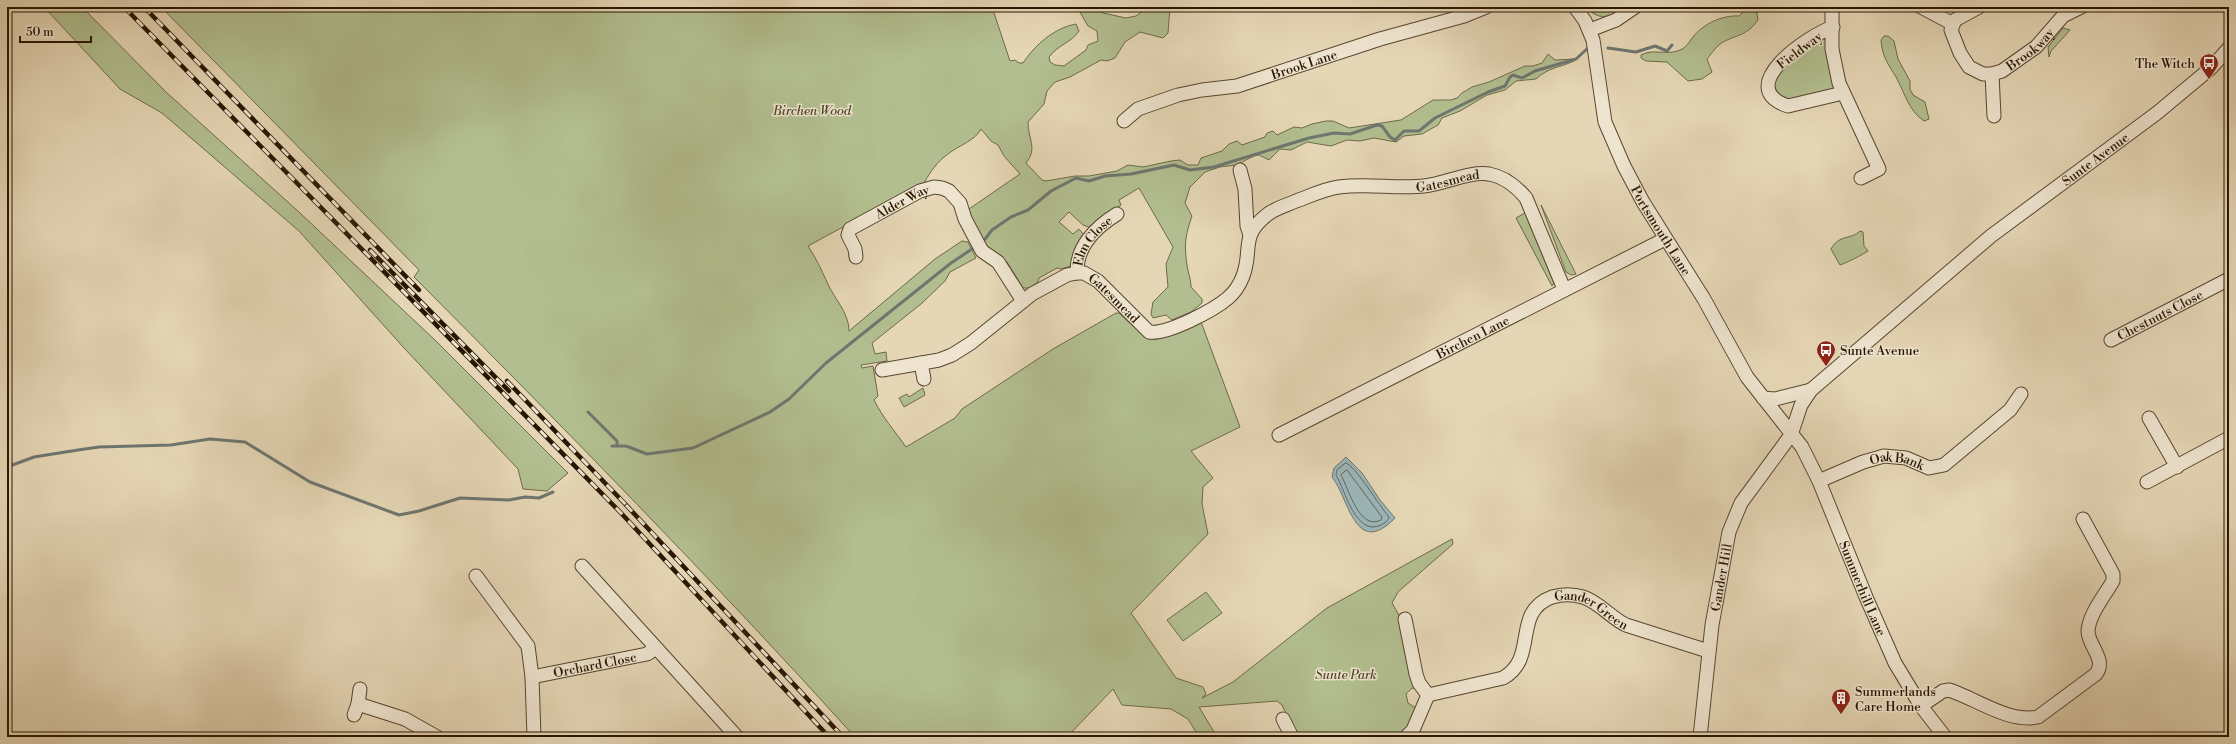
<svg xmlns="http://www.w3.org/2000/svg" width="2236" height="744" viewBox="0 0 2236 744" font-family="'Libre Bodoni',serif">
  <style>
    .green { fill: #b2be8f; stroke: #6d6a48 }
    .water { fill: #9cb6ba; stroke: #6e7670 }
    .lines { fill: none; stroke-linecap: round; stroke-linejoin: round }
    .shore { stroke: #62665e; stroke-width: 1 }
    .stream { stroke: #6e7670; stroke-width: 3 }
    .minor-casing { stroke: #57462f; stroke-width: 15 }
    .minor { stroke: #eee4cf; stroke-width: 13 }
    .rail-casing { stroke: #281602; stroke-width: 4.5 }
    .rail { stroke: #eee4cf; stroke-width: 3; stroke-dasharray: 9; stroke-linecap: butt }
    .labels { text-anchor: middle; stroke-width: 3; stroke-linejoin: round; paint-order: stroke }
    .street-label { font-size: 13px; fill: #281602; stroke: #eee4cf }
    .poi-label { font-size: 13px; fill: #281602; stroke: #eee4cf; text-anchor: start }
    .park-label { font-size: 13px; font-style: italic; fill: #51482c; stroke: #eee4cf }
  </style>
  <rect width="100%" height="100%" fill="#e5d6b5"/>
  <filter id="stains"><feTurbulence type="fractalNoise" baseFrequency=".005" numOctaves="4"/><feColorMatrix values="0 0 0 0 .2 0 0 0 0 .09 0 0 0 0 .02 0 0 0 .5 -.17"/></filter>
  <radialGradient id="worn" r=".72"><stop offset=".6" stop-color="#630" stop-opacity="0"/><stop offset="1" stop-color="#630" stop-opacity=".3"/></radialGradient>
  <path class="green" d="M 44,7 L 82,7 L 166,92 L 299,212 L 437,342 L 568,473 L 547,491 L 523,489 L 518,469 L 404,348 L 299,231 L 162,113 L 120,89 Z
    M 161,7 L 992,7 L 1010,61 L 1015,60 L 1019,63 L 1023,63 C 1035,45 1054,28 1076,24 L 1079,31 C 1071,43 1059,44 1049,57 L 1050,62 L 1055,65 L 1064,66 L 1086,50 L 1088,45 L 1098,41 L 1097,31 L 1088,26 L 1077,7 L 1096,7 L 1103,13 L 1126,18 L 1136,16 L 1148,7 L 1170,7 L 1168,33 L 1163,38 L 1140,32 L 1125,42 L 1115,58 L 1107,61 L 1101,60 L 1070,77 L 1055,82 L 1047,91 L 1044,104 L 1028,122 C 1028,140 1038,148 1026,163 L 1042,180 L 1046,181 L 1075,176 L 1089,176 L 1117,171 L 1128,165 L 1143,167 L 1171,161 L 1180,160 L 1188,165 L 1198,165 L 1201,158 L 1222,151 L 1229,144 L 1237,141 L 1242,145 L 1265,137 L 1267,133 L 1273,131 L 1277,135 L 1294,127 L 1302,128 L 1312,124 L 1326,121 L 1333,121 L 1349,128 L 1401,120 L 1433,100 L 1451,100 L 1457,98 L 1462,93 L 1472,87 L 1489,82 L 1525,66 L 1533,66 L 1542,63 L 1548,54 L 1555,60 L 1574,59 L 1574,61 C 1559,68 1549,67 1536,79 L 1516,81 L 1505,90 L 1487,95 L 1460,111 L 1442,118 L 1438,125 L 1422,134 L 1404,136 L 1396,142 L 1374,138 L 1360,141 L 1347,140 L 1331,146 L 1307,142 L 1291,150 L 1280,149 L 1269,160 L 1259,155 L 1254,156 L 1236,165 L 1220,167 L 1205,172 L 1190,187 L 1185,203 L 1192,216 C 1185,236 1184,244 1187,265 C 1188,273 1191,278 1191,287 L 1202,299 L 1202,303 L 1191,312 L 1172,320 L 1166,315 L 1153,318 L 1151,314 L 1153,302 L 1168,287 L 1166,264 L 1173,247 L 1139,188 L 1119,200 L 1121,205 L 1104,216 L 1091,228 L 1083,225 L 1069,212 L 1059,222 L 1073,234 L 1079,229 L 1084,235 L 1074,265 L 1061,269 L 1057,268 L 1039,278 L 1038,282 L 1029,288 L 1023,288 L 1007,262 L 989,252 L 972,220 L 969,209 L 1020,174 L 1004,156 L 998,145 L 991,141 L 981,129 C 975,141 959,145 948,154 C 937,162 931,171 924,183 L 808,246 C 816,258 821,269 827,282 C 834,299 849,312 849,331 L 935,259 L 962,241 L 968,242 L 976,258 L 950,272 L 945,281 L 921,304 L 872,343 L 875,354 L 886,352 L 887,361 L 861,365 L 862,368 L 873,366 L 878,396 L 874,400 C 883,418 894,430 906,447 L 955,418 L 962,409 L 1053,349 L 1116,313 L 1119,313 L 1135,328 L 1146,336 L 1185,328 L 1186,330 L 1201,322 L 1240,427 L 1191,451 L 1213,478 L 1203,487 L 1202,504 L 1208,534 L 1131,613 L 1176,678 L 1203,687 L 1206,694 L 1202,698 L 1233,682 L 1327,608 L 1452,539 L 1453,544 L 1398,592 L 1392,603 L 1400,617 L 1418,689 L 1412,688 L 1406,694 L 1408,703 L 1416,708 L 1407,731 L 1392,737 L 1297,737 L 1282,705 L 1277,701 L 1199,707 L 1217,737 L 1199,737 L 1188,719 L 1171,709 L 1122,705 L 1113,689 L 1067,737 L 855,737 C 712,579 564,428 414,277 L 419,270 Z
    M 1586,7 L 1624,7 L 1623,11 C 1607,17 1599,21 1586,7 Z
    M 1748,7 L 1756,8 L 1758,20 C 1745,38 1735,34 1720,44 C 1715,48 1711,54 1707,59 L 1712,72 L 1702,79 L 1688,81 L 1667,62 L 1646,61 L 1641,58 L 1641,55 C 1654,48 1666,56 1680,50 C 1686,48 1689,42 1693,37 C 1703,24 1722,15 1739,16 Z
    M 2063,28 L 2070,30 L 2051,51 L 2049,57 L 2048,47 Z
    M 1884,36 L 1888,36 L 1894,41 L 1898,59 L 1910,81 L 1910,89 L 1913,95 L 1925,102 L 1929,119 L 1924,121 C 1908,110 1905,93 1896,77 C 1888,64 1882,56 1881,40 Z
    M 1822,38 L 1828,42 L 1835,86 L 1834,89 L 1790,102 C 1776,93 1768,85 1780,68 Z
    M 1541,205 L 1576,274 L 1571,275 L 1566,272 Z
    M 1525,213 L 1554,283 L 1552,286 L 1516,218 Z
    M 1860,231 L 1863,232 L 1864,246 L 1868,251 C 1864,254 1844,264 1840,265 L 1831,249 C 1839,234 1851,240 1860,231 Z
    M 923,388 L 925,395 L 904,407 L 899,398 L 907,394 L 909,397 Z
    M 1206,592 L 1222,613 L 1183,641 L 1167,620 Z"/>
  <path class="water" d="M 1346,457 L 1362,473 L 1380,500 L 1395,518 C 1355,559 1349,498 1332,477 L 1334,468 Z"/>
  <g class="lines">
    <path class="shore" d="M 1346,463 C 1355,465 1380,507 1389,517 C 1388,521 1385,523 1381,525 C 1356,537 1345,490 1336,475 L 1337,470 Z
      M 1347,470 L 1382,517 L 1381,520 C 1359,531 1349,489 1341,475 Z"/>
    <path class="stream" d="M 1608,48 L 1636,52 L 1655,46 L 1667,51 L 1672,45
      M 982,243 L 992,230 L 1011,217 L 1028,210 L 1051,191 L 1076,178 L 1089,181 L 1105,176 L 1131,174 L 1174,165 L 1190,170 L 1214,167 L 1309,138 L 1334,133 L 1350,134 L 1377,125 L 1382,126 L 1390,137 L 1395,140 L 1404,131 L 1419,131 L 1435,118 L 1488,92 L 1505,86 L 1510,77 L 1513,75 L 1522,78 L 1535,71 L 1576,59 L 1588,48
      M 588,412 L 617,441 L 617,444
      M 612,446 L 626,446 L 647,454 L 693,448 L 770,412 L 789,399 L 826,363 L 951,263 L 975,247
      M 7,467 L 34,457 L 78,450 L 99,447 L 171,445 L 210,439 L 245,442 L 310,482 L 399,515 L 419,511 L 460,498 L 509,500 L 525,497 L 539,498 L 553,492"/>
    <g class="minor-casing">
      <g id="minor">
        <path id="s1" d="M 1575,7 L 1585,21 L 1593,40 L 1605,122 L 1624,166 L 1643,202 L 1704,299 L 1747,377 L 1802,447 L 1819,481 L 1866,597 L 1895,663 L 1921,706 L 1945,737"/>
        <path d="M 1832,7 L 1832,49 L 1839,83 L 1879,169 L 1861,178"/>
        <path d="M 1921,7 L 1953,24"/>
        <path id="s2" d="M 1979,7 L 1955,20 L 1951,30 L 1960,53 L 1969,67 L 1983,74 L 1992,74 L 2002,71 L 2036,47 L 2063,16 L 2081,7"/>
        <path d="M 1833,27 C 1809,35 1732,87 1788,106 L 1843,93"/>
        <path d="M 1590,30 L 1616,20 L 1635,7"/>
        <path d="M 1992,74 L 1994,116"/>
        <path id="s3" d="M 1124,121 L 1138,109 L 1178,95 L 1202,90 L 1237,86 L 1380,39 L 1464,16 L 1486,7"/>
        <path d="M 1240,170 L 1245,189 L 1247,226 L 1250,235"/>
        <path id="s4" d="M 856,257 L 855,249 L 848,235 L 850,229 L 920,191 L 934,187 L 942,188 L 949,191 L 960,203 L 965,219 L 982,251 L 998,262 L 1023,301"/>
        <path id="s5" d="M 1077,273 C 1076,247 1096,227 1117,214"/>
        <path id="s6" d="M 2111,340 L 2229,279"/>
        <path d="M 921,363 L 924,379"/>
        <path id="s7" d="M 882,370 L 939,360 L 952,355 L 971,343 L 1032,294 L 1067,275 L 1077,273 L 1084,273 L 1098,281 L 1149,332 C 1167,335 1214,310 1228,298 C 1235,292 1240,284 1243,276 C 1253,250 1239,236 1268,214 C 1276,208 1287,205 1296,201 C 1310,196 1324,189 1339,187 C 1367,183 1396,189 1424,186 C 1444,184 1470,171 1489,174 C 1505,177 1516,186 1526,198 L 1564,289"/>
        <path d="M 1763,398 L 1775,399 L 1811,390"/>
        <path d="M 2149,418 L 2177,467"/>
        <path id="s8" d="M 1279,435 L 1665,239"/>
        <path id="s9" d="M 1819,481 L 1863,462 L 1884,456 L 1906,458 L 1929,468 L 1944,465 L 2010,410 L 2021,394"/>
        <path d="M 2147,482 L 2229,438"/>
        <path d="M 582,566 L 737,737"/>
        <path d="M 476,576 L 528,646 L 532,677 L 534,737"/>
        <path d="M 1405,619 L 1416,674 L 1419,683 L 1428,695 L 1413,730 L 1406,737"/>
        <path id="s10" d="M 532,677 L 647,654 L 656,648"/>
        <path id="s11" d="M 1428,695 L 1503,678 C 1539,658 1511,612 1552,597 C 1562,594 1573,594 1583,597 C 1599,602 1611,618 1626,625 L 1708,651"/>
        <path d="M 358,704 L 405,719 L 437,737"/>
        <path d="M 1921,706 L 1943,691 L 1949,690 C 1977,699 2008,723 2038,717 L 2096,674 C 2107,659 2088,646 2088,631 C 2089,614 2105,595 2113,581 L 2113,574 L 2083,519"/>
        <path d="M 354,715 L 358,704 L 360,689"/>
        <path d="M 1283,719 L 1292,737"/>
        <path id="s12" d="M 1700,737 L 1712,625 L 1729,532 L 1741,503 L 1791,435 L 1801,405 L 1811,390 L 1991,236 L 2157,113 L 2211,68 L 2229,48"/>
      </g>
    </g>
    <use href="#minor" class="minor"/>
    <g class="rail-casing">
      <path id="rail" d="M 124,7 L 621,513 L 829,737
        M 144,7 L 419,290
        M 370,250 L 509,391
        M 507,381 L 629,508
        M 626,505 L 843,737"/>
    </g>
    <use href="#rail" class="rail"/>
  </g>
  <defs>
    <g id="bus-pin" transform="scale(1)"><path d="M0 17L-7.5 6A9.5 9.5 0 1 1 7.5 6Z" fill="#8f2418" stroke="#eee4cf"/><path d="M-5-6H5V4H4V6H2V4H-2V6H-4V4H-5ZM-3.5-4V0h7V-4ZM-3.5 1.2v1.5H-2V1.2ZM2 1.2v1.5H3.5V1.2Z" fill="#fff"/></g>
    <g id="building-pin" transform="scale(1)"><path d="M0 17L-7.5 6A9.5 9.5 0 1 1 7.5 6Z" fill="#8f2418" stroke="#eee4cf"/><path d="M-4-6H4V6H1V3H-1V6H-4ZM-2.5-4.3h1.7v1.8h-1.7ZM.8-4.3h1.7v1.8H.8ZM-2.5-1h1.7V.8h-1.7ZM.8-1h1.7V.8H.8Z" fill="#fff"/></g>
  </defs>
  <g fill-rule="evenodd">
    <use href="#bus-pin" x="2209" y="63"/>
    <use href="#bus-pin" x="1826" y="350"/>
    <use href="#building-pin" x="1841" y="698"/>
  </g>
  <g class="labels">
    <g class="street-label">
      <text dy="5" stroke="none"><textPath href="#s2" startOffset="150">Brookway</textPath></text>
      <text transform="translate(1799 50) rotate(-37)" y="5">Fieldway</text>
      <text dy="5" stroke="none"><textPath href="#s3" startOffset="191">Brook Lane</textPath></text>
      <text dy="5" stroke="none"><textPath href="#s12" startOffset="739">Sunte Avenue</textPath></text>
      <text dy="5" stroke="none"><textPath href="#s7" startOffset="687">Gatesmead</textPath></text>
      <text dy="5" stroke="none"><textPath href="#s4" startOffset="89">Alder Way</textPath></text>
      <text dy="5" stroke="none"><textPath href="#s1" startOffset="243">Portsmouth Lane</textPath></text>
      <text dy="5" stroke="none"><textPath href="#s5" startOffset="37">Elm Close</textPath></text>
      <text dy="5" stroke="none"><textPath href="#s7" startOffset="269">Gatesmead</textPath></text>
      <text dy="5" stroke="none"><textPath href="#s6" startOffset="55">Chestnuts Close</textPath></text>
      <text dy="5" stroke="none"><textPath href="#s8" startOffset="217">Birchen Lane</textPath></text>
      <text dy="5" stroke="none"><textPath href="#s9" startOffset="83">Oak Bank</textPath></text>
      <text dy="5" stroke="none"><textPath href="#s12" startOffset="161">Gander Hill</textPath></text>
      <text dy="5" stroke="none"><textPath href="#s1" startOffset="656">Summerhill Lane</textPath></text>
      <text dy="5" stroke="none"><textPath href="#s11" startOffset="220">Gander Green</textPath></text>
      <text dy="5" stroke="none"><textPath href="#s10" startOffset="64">Orchard Close</textPath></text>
    </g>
    <g class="poi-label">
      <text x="2195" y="68" text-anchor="end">The Witch</text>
      <text x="1840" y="355">Sunte Avenue</text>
      <text x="1855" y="696">Summerlands<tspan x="1855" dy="15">Care Home</tspan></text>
    </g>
    <g class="park-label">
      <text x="812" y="115">Birchen Wood</text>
      <text x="1346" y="679">Sunte Park</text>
    </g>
  </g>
  <rect width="2236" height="744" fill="none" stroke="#e5d6b5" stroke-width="24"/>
  <rect x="8" y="8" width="2220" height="728" fill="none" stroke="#281602" stroke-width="2"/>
  <rect x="12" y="12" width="2212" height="720" fill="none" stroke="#281602"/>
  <path d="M20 36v6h71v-6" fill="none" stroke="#281602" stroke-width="2"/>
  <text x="26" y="36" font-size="12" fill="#281602" stroke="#eee4cf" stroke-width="3" paint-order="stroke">50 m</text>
  <rect width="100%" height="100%" filter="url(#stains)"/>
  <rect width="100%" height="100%" fill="url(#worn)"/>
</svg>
